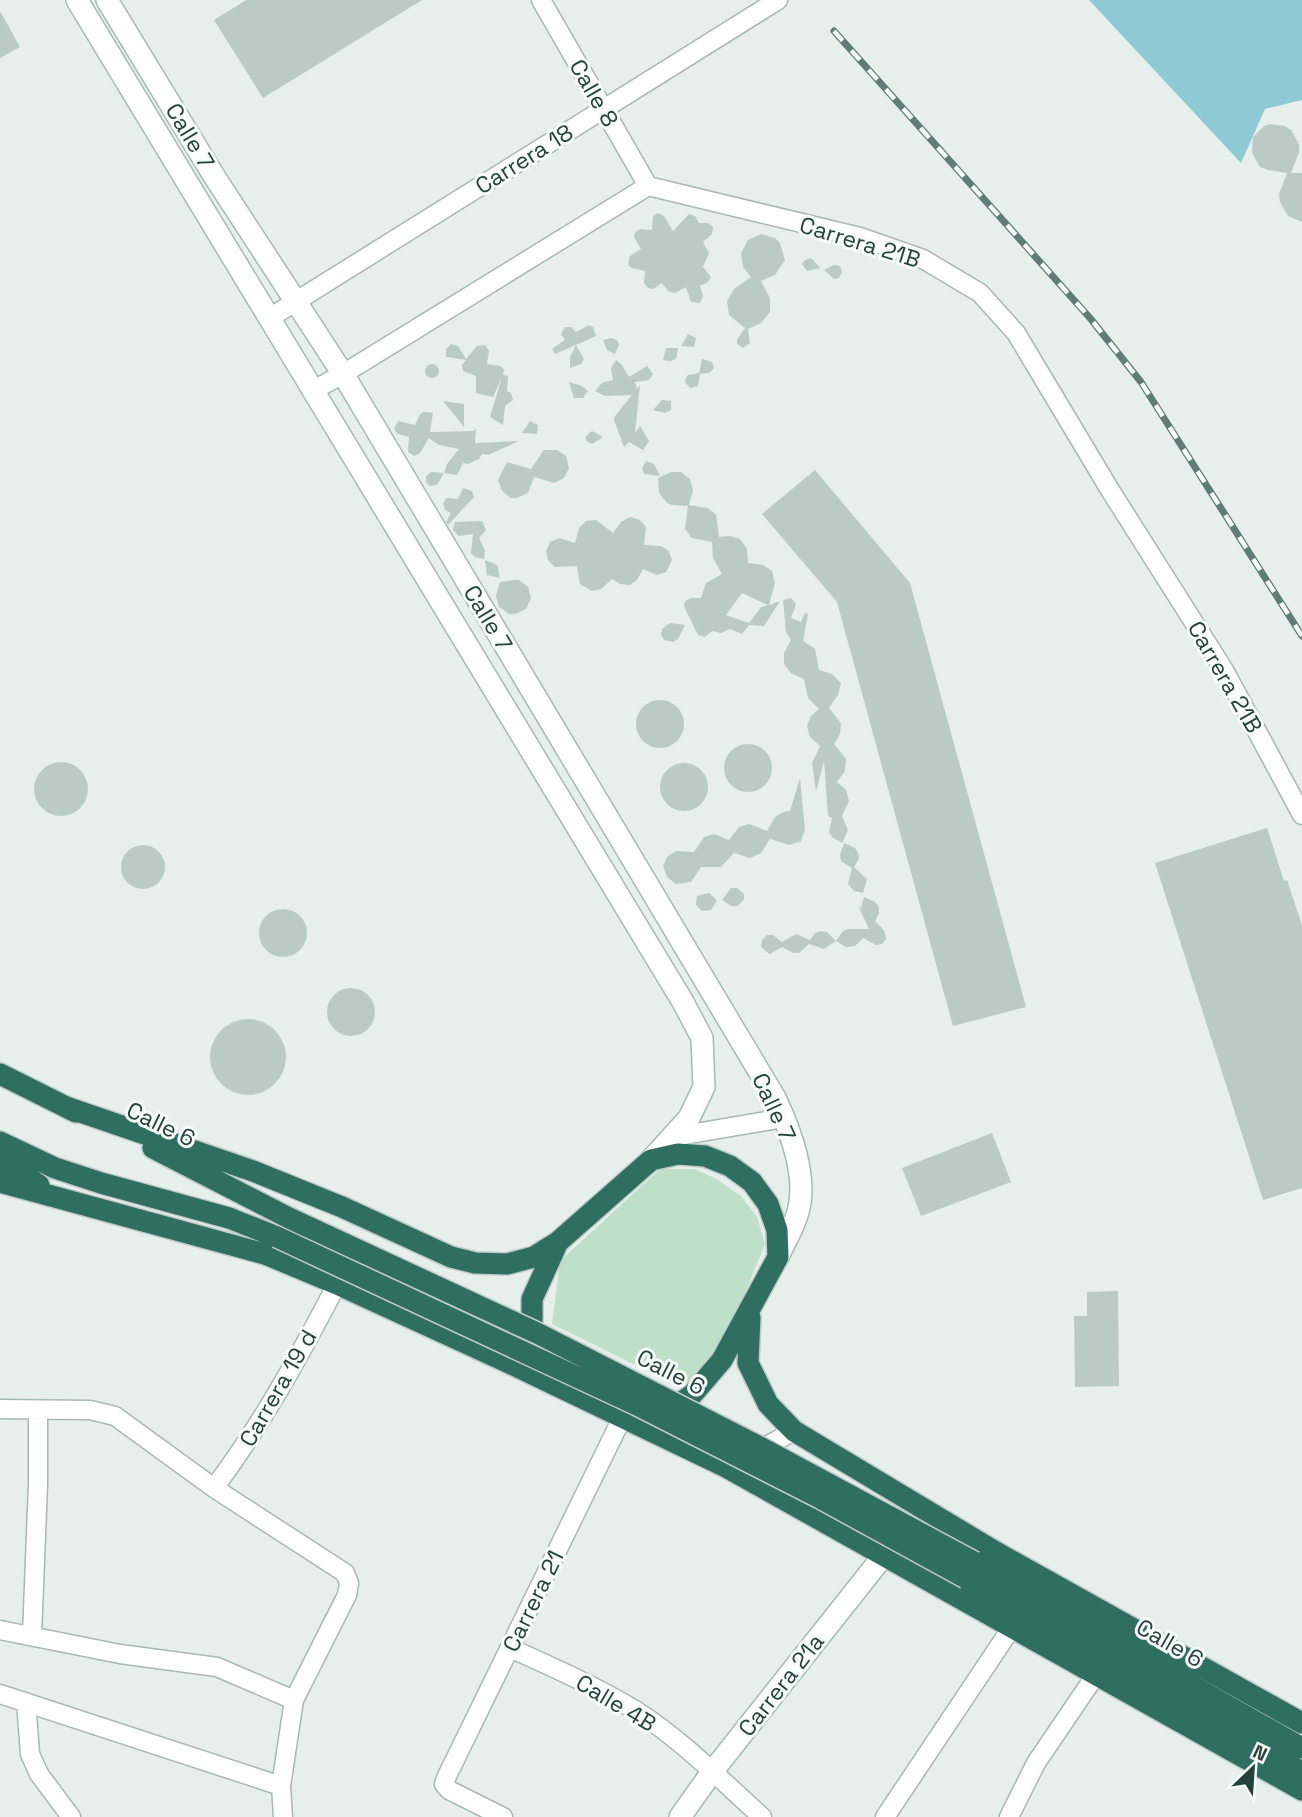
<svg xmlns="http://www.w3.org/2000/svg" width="1302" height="1817" viewBox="0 0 1302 1817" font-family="'Space Grotesk',sans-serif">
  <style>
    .green { fill: #bfe0c8 }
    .water { fill: #8ec9d4 }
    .building { fill: #bbcac4; fill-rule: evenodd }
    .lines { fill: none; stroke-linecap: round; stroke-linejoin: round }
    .street-casing { stroke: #a8b8b2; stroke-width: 21 }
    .secondary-casing { stroke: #a4bbb3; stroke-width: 24 }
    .highway-casing { stroke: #c2cac8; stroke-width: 24 }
    .street { stroke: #fff; stroke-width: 18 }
    .secondary { stroke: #fff; stroke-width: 21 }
    .highway { stroke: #2f6f62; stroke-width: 21 }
    .rail-casing { stroke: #5f7d75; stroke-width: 7 }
    .rail { stroke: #f7fbf9; stroke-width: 4.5; stroke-dasharray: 13; stroke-linecap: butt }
    .highway-bridge-casing { stroke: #c2cac8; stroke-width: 24; stroke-linecap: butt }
    .highway-bridge { stroke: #2f6f62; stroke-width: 21 }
    .labels { text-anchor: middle; stroke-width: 6; stroke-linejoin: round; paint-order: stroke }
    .street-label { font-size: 23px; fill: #24423a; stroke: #f7fbf9 }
  </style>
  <rect width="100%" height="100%" fill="#e6efeb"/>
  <path class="green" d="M 660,1169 L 694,1169 L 715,1178 L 741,1196 L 757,1217 L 765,1244 L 733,1323 L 712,1362 L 682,1388 L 552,1324 L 560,1261 Z"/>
  <path class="water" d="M 1089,0 L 1302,0 L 1302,100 L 1265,109 L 1241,163 Z"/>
  <path class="building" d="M 246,0 L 422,0 L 263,98 L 214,20 Z
    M 0,11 L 20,47 L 0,58 Z
    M 1270,124 L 1285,126 L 1291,130 L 1299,144 L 1299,152 L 1291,173 L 1302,173 L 1302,222 L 1288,216 L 1280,202 L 1279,194 L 1287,173 L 1268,170 L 1260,167 L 1252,153 L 1253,137 L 1263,127 Z
    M 658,213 L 664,216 L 673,231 L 689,214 L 695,216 L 699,223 L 708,223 L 713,227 L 712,234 L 703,242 L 709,253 L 703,267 L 711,277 L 708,282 L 700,286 L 703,296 L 700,303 L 691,302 L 686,287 L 675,293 L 668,291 L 662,283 L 653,289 L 648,288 L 644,283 L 645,271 L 632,268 L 628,265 L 630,256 L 641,249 L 634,237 L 635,232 L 640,229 L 652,230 L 653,216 Z
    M 761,234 L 775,238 L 780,243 L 785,260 L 775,275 L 761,281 L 770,298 L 770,312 L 761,323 L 748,329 L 750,343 L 743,348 L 737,344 L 737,340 L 745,328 L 729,315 L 727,301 L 734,289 L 751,277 L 743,267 L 741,253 L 748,240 Z
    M 811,258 L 820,268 L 807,271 L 802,264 L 805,260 Z
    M 834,265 L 840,266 L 842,272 L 839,278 L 834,279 L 824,270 Z
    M 589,325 L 593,327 L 596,336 L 576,345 L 584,359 L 581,364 L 570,368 L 570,357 L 576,345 L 555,354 L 552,349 L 565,340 L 561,334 L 565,327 L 571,327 L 576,332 Z
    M 688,334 L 696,338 L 694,347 L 681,346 Z
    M 611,338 L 617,340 L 619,344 L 615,354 L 607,350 L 603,340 Z
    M 451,344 L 458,346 L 466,359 L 477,346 L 485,345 L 489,351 L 487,364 L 500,366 L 504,369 L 503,375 L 508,376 L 507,391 L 511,393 L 513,400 L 505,406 L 503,425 L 490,417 L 502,377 L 493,397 L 476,393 L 476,376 L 463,371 L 462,365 L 466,360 L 446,357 L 446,349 Z
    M 666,348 L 678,348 L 676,359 L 670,361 L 663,360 Z
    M 702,359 L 712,362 L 714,368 L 709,373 L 700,374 L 698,386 L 690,388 L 685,382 L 686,378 L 688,375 L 699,373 Z
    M 616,360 L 622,365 L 629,377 L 647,366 L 653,374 L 649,380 L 635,382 L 637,389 L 640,385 L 635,433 L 640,426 L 649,441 L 643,450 L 629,442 L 624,447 L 614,420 L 615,416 L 632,395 L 605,396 L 595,391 L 602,383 L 613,380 L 611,368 Z
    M425 371a7 7 0 1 1 14 0a7 7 0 1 1-14 0Z
    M 569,382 L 582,386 L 588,391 L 583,398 L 574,398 Z
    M 662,400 L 671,401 L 671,410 L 665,413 L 653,410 Z
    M 443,401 L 464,404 L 464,427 Z
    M 424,412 L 433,413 L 430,432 L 474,431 L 476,428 L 475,443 L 519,441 L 488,455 L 482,454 L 479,459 L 468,464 L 463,463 L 457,475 L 444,473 L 447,464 L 459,449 L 439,445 L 429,438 L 420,453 L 414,456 L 408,452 L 409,437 L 398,434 L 394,429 L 398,421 L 415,425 L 420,414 Z
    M 530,421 L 538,425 L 537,434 L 522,433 Z
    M 592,431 L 603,437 L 592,444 L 586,441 L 586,436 Z
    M 544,450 L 557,450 L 566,456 L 569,468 L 564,478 L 554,483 L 534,477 L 528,493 L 517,498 L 511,498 L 502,491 L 498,480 L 507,462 L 531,469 Z
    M 646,461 L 654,464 L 660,476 L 644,474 L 642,468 Z
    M 815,470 L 910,583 L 1026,1007 L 953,1026 L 837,602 L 762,514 Z
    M 431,472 L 444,473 L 437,485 L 430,486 L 426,482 L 426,476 Z
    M 671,472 L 681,472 L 690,479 L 693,490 L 689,505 L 707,508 L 716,514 L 719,537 L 730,536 L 740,539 L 747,549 L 748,563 L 763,565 L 772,571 L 775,583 L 769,605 L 780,601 L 764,626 L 749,625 L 742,634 L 730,629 L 721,633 L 712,631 L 705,637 L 698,635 L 684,606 L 685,601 L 691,598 L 701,598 L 706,583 L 722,574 L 713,558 L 712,542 L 692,538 L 685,529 L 688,506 L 672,505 L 667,503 L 659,493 L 658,478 ZM 742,593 L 768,605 L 761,607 L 749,623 L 726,615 Z
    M 463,488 L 472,491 L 474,497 L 448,525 L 446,522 L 451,513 L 445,510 L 443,504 L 446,498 L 458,499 Z
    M 630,517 L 640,520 L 646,527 L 644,545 L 661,546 L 669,551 L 672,560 L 666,572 L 657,575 L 643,569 L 637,580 L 630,585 L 620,584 L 612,579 L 601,589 L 592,591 L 580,584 L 577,566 L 555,567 L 548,560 L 546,551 L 550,542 L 559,538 L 575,543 L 579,528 L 586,521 L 596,520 L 613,533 L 621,522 Z
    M 482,521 L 486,530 L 479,538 L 485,550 L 484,559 L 475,557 L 471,553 L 473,534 L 459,536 L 453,530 L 455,522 Z
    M 485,560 L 497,565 L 500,578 L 487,575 Z
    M 513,580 L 519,580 L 528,587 L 531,598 L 526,609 L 515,614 L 509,614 L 499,607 L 496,596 L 500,582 Z
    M 791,598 L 796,604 L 791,618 L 801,622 L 805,613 L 808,614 L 803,641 L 815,649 L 819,670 L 832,674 L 841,683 L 838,695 L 829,708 L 841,723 L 840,734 L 834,744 L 846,759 L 845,771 L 837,782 L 846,790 L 849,801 L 842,816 L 848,830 L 842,843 L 832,837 L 829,832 L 832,818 L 828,816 L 824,761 L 816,792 L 812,763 L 820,746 L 810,737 L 807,726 L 811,716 L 819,709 L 808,698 L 804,679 L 791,673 L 784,664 L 784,653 L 791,640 L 786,632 L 783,600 Z
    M 670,623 L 685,625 L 678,639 L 673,642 L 664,640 L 661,635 L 662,629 Z
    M636 724a24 24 0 1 1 48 0a24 24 0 1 1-48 0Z
    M724 768a24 24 0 1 1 48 0a24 24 0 1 1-48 0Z
    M34 789a27 27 0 1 1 54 0a27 27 0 1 1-54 0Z
    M660 787a24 24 0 1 1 48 0a24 24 0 1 1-48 0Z
    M 800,778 L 805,830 L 801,841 L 790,845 L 770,839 L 761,853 L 750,858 L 734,853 L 721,867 L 701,867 L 691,882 L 676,884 L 667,877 L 663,866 L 667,857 L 676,851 L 694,852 L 704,837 L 714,834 L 729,840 L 739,827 L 749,824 L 767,831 L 775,817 L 783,812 L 790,811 Z
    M 1267,828 L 1284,881 L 1287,880 L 1302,925 L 1302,1188 L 1263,1200 L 1155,863 Z
    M 844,843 L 855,848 L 858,853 L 859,859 L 854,867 L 867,879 L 863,893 L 854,891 L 848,884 L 852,868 L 841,861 L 840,855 Z
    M121 867a22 22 0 1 1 44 0a22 22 0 1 1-44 0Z
    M 731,888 L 737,888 L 744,894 L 744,900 L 737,906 L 731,906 L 722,900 Z
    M 709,893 L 717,900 L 711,910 L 702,911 L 696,905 L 697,896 Z
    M 864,897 L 875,902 L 879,907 L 879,913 L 875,921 L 884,930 L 886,939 L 882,944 L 876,945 L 863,938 L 855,946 L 846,947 L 836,941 L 843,931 L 848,929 L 869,929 L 858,905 L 861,908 Z
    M259 933a24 24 0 1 1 48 0a24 24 0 1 1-48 0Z
    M 821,931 L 827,932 L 836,941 L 824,949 L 809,944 L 799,953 L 793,953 L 782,947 L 770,954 L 765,951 L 761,946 L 762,940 L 767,935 L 773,935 L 782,942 L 796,934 L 810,940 L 815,933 Z
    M327 1012a24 24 0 1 1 48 0a24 24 0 1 1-48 0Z
    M210 1057a38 38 0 1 1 76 0a38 38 0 1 1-76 0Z
    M 992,1133 L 1011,1182 L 921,1216 L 902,1168 Z
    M 1118,1291 L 1119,1386 L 1075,1387 L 1074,1316 L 1087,1316 L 1087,1292 Z"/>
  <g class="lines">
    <g class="street-casing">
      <path id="street" d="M 541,0 L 648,186
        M 271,317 L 778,0
        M 312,391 L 343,374 L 648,186 L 860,237 L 923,259 L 980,293 L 1016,333 L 1110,490 L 1224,670 L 1302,815
        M 672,1137 L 784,1118
        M 0,1409 L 90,1410 L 115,1416 L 214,1488 L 345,1573 L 349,1583 L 347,1595 L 294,1700 L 281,1786 L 283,1817
        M 754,1453 L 794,1431
        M 214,1488 C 262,1424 300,1355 337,1284
        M 0,1630 L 120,1654 L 217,1667 L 294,1700
        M 32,1636 L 38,1484 L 38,1410
        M 510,1648 C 552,1667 595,1686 635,1710 C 681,1739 722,1781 762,1817
        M 0,1694 L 281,1786
        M 26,1702 L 30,1754 L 39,1774 L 71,1817
        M 503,1817 L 449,1790 L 444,1784 L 447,1776 L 622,1418
        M 885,1817 L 1012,1627
        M 1009,1817 L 1036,1763 L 1095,1676"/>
    </g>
    <g class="secondary-casing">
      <path id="secondary" d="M 77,0 L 683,1002 L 702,1038 L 704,1087 L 689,1118 L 651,1160
        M 107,0 L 214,176 L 343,374 L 775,1098 C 790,1129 808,1177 798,1212 C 794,1227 784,1243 778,1257
        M 680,1817 L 712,1772 L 884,1555"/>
    </g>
    <g class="highway-casing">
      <path id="highway" d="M 0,1074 L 76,1112
        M 66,1107 L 253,1171 L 342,1207 L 451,1257 L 475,1263 L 507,1264 L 534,1257 L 558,1242 L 651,1160 L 678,1154 L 705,1156 L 730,1166 L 752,1182 L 768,1204 L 777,1230 L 778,1257 L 722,1360 L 692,1395 L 665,1413
        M 0,1142 L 55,1168 L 101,1183 L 229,1218 L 277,1237
        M 153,1148 L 289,1218
        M 0,1159 L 39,1185
        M 0,1182 L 265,1254 L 337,1284 L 507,1362 L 726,1467 L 1302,1790
        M 750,1317 L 748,1363 L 768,1404 L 794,1431 L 994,1551 L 1302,1723
        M 532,1346 L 532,1299 L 558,1242
        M 974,1562 L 1302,1748
        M 966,1578 L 1302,1772"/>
    </g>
    <use href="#street" class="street"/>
    <use href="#secondary" class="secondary"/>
    <use href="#highway" class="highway"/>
    <g class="rail-casing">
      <path id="rail" d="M 834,31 L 1090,318 L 1141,382 L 1302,636"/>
    </g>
    <use href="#rail" class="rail"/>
    <g class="highway-bridge-casing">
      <path id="highway-bridge" d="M 289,1218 L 537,1333 L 756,1445 L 974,1562
        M 277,1237 L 637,1405 L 820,1498 L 966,1578"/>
    </g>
    <use href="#highway-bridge" class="highway-bridge"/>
  </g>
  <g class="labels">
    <g class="street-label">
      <text transform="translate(594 93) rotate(60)" y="8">Calle 8</text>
      <text transform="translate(190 136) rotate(59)" y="8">Calle 7</text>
      <text transform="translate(524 159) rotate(-32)" y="8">Carrera 18</text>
      <text transform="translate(860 242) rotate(17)" y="8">Carrera 21B</text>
      <text transform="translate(488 618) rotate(59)" y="8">Calle 7</text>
      <text transform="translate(1225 677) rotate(60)" y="8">Carrera 21B</text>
      <text transform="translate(774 1107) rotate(65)" y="8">Calle 7</text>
      <text transform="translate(161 1124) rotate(26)" y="8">Calle 6</text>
      <text transform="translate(671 1372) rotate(27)" y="8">Calle 6</text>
      <text transform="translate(278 1388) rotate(-60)" y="8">Carrera 19 d</text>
      <text transform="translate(533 1601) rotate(-64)" y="8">Carrera 21</text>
      <text transform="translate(1170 1643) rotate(30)" y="8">Calle 6</text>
      <text transform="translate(781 1685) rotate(-52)" y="8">Carrera 21a</text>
      <text transform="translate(616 1703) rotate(31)" y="8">Calle 4B</text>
    </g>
  </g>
  <g transform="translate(1253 1768) rotate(25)" stroke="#f7fbf9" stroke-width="5" paint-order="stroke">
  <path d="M0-5L12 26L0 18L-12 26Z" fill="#24423a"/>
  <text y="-10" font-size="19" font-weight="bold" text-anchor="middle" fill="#24423a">N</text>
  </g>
</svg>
